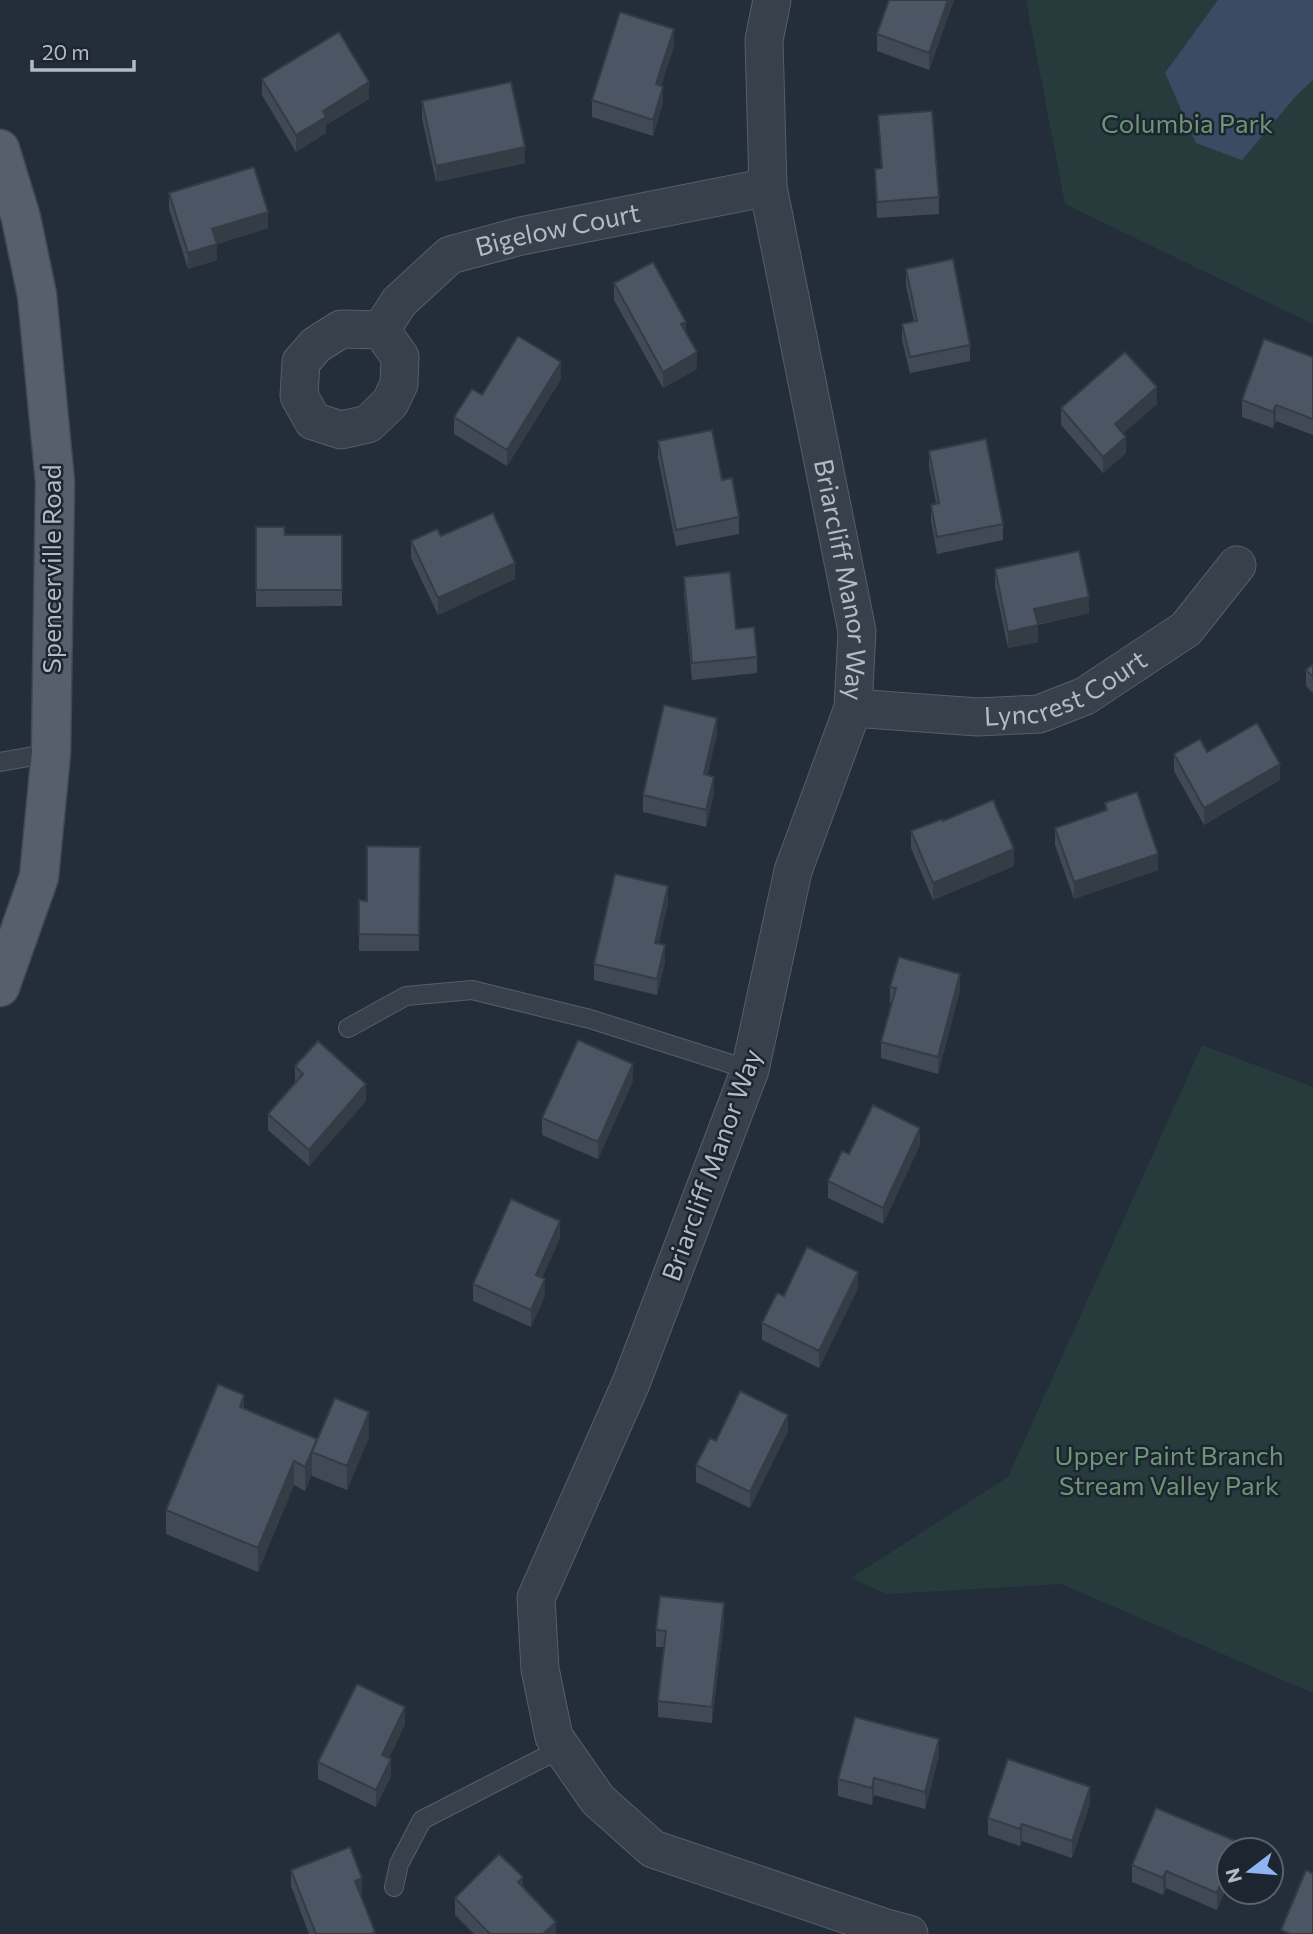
<svg xmlns="http://www.w3.org/2000/svg" width="1313" height="1934" viewBox="0 0 1313 1934" font-family="Commissioner,sans-serif">
  <style>
    .green { fill: #273b3d }
    .water { fill: #3b4b63 }
    .lines { fill: none; stroke-linecap: round; stroke-linejoin: round }
    .lane-casing { stroke: #565e69; stroke-width: 20 }
    .street-casing { stroke: #565e69; stroke-width: 39 }
    .primary-casing { stroke: #414954; stroke-width: 41 }
    .lane { stroke: #38404b; stroke-width: 18 }
    .street { stroke: #38404b; stroke-width: 37 }
    .primary { stroke: #565f6b; stroke-width: 38 }
    .wall { fill: #404955 }
    .shaded-wall { fill: #343c45 }
    .building { fill: #4b5563; stroke: #343c45; stroke-width: 2 }
    .labels { text-anchor: middle; stroke-width: 5; stroke-linejoin: round; paint-order: stroke }
    .park-label { font-size: 26px; fill: #6c9675; stroke: #1d2530 }
    .street-label { font-size: 26px; fill: #b3bbc6; stroke: #1d2530 }
  </style>
  <rect width="100%" height="100%" fill="#242e3b"/>
  <path class="green" d="M 1026,0 L 1313,0 L 1313,324 L 1065,204 Z
    M 1202,1045 L 1313,1087 L 1313,1693 L 1061,1584 L 887,1594 L 851,1578 L 1008,1477 Z"/>
  <path class="water" d="M 1218,0 L 1313,0 L 1313,80 L 1296,96 L 1242,160 L 1196,143 L 1165,73 Z"/>
  <g class="lines">
    <g class="lane-casing">
      <path id="lane" d="M 0,762 L 51,753
        M 348,1028 L 406,996 L 472,990 L 590,1019 L 750,1070
        M 394,1887 L 399,1864 L 422,1820 L 562,1748"/>
    </g>
    <g class="street-casing">
      <g id="street">
        <path id="s1" d="M 772,0 L 764,40 L 768,187 L 857,631 L 853,708 L 793,871 L 750,1070 L 631,1383 L 536,1598 L 540,1669 L 554,1737 L 598,1800 L 653,1849 L 883,1927 L 909,1934"/>
        <path id="s2" d="M 381,330 L 400,357 L 399,384 L 390,403 L 368,424 L 341,430 L 313,421 L 299,396 L 301,362 L 316,345 L 341,329 L 381,330 L 399,302 L 450,255 L 521,236 L 768,187"/>
        <path id="s3" d="M 853,708 L 978,717 L 1039,714 L 1085,696 L 1186,629 L 1237,565"/>
      </g>
    </g>
    <g class="primary-casing">
      <path id="primary" d="M 0,149 L 21,218 L 37,295 L 55,482 L 51,753 L 39,877 L 0,987"/>
    </g>
    <use href="#lane" class="lane"/>
    <use href="#street" class="street"/>
    <use href="#primary" class="primary"/>
  </g>
  <path class="wall" d="M 954,0 L 929,70 L 877,51 L 877,34 Z
    M 674,46 L 661,86 L 663,103 L 653,136 L 592,117 L 592,100 Z
    M 262,79 L 369,99 L 326,125 L 326,133 L 296,152 L 262,95 Z
    M 422,101 L 525,163 L 436,182 L 422,118 Z
    M 878,115 L 939,197 L 939,214 L 877,218 L 875,169 L 881,168 Z
    M 169,193 L 268,228 L 217,244 L 217,260 L 188,269 L 169,209 Z
    M 906,269 L 970,345 L 970,361 L 910,373 L 902,340 L 902,324 L 914,321 L 906,286 Z
    M 614,283 L 686,332 L 697,369 L 663,388 L 614,300 Z
    M 1313,357 L 1313,435 L 1276,421 L 1273,428 L 1242,417 L 1242,400 Z
    M 561,379 L 507,466 L 454,434 L 454,417 Z
    M 1157,404 L 1123,433 L 1126,453 L 1103,473 L 1061,425 L 1061,408 Z
    M 658,441 L 722,480 L 739,517 L 739,534 L 676,546 L 658,458 Z
    M 929,451 L 1003,524 L 1003,540 L 937,554 L 931,521 L 931,505 L 936,503 L 929,467 Z
    M 256,527 L 285,535 L 342,535 L 342,606 L 256,607 Z
    M 441,536 L 515,579 L 438,615 L 411,558 L 411,541 Z
    M 995,569 L 1089,613 L 1038,625 L 1038,642 L 1008,648 L 995,586 Z
    M 684,577 L 736,629 L 757,657 L 757,673 L 692,680 L 684,593 Z
    M 1313,664 L 1313,693 L 1306,686 L 1306,670 Z
    M 717,734 L 707,775 L 714,793 L 706,827 L 643,812 L 643,795 Z
    M 1207,752 L 1280,780 L 1204,825 L 1174,771 L 1174,754 Z
    M 1105,803 L 1158,870 L 1074,899 L 1055,845 L 1055,828 L 1105,811 Z
    M 943,821 L 1014,866 L 933,900 L 911,848 L 911,831 Z
    M 420,847 L 419,951 L 359,951 L 359,900 L 367,901 Z
    M 668,903 L 658,944 L 665,962 L 657,995 L 594,980 L 594,964 Z
    M 890,987 L 960,990 L 938,1074 L 881,1058 L 881,1042 L 891,1003 L 890,1003 Z
    M 295,1066 L 366,1101 L 309,1166 L 268,1130 L 268,1114 L 295,1083 Z
    M 633,1081 L 598,1159 L 542,1135 L 542,1118 Z
    M 920,1145 L 883,1224 L 828,1198 L 828,1181 L 849,1154 Z
    M 560,1238 L 542,1278 L 545,1296 L 531,1327 L 473,1301 L 473,1284 Z
    M 858,1288 L 819,1368 L 762,1340 L 762,1323 L 784,1296 Z
    M 244,1408 L 317,1439 L 369,1437 L 347,1490 L 312,1476 L 312,1474 L 305,1491 L 294,1485 L 258,1572 L 166,1534 L 166,1510 Z
    M 788,1431 L 750,1508 L 696,1482 L 696,1465 L 716,1441 Z
    M 724,1620 L 712,1723 L 658,1717 L 658,1701 L 664,1647 L 656,1647 L 656,1630 Z
    M 405,1724 L 389,1758 L 391,1776 L 376,1807 L 318,1779 L 318,1762 Z
    M 939,1756 L 925,1809 L 874,1795 L 872,1805 L 838,1796 L 838,1779 Z
    M 1090,1804 L 1072,1858 L 1022,1841 L 1020,1846 L 988,1835 L 988,1818 Z
    M 1156,1808 L 1238,1842 L 1238,1850 L 1229,1850 L 1229,1881 L 1217,1910 L 1166,1888 L 1163,1895 L 1132,1882 L 1132,1865 Z
    M 291,1870 L 362,1895 L 361,1895 L 375,1934 L 309,1934 L 291,1886 Z
    M 523,1888 L 556,1934 L 474,1934 L 455,1915 L 455,1898 Z"/>
  <path class="shaded-wall" d="M 948,0 L 954,0 L 929,70 L 929,53 Z
    M 674,29 L 674,46 L 656,101 L 656,84 Z
    M 369,82 L 369,99 L 326,125 L 326,133 L 296,152 L 296,135 L 323,111 Z
    M 663,87 L 663,103 L 653,136 L 653,120 Z
    M 525,147 L 525,163 L 436,182 L 436,166 Z
    M 268,212 L 268,228 L 212,245 L 212,229 Z
    M 217,244 L 217,260 L 188,269 L 188,253 Z
    M 686,322 L 686,338 L 681,324 Z
    M 697,352 L 697,369 L 663,388 L 663,372 Z
    M 561,362 L 561,379 L 507,466 L 507,450 Z
    M 1157,387 L 1157,404 L 1115,441 L 1115,424 Z
    M 1276,405 L 1276,421 L 1273,428 L 1273,412 Z
    M 1126,437 L 1126,453 L 1103,473 L 1103,457 Z
    M 515,563 L 515,579 L 438,615 L 438,598 Z
    M 1089,597 L 1089,613 L 1034,625 L 1034,609 Z
    M 1038,625 L 1038,642 L 1008,648 L 1008,632 Z
    M 717,718 L 717,734 L 704,791 L 704,774 Z
    M 1280,764 L 1280,780 L 1204,825 L 1204,808 Z
    M 714,777 L 714,793 L 706,827 L 706,810 Z
    M 1014,849 L 1014,866 L 933,900 L 933,883 Z
    M 1158,854 L 1158,870 L 1074,899 L 1074,882 Z
    M 668,886 L 668,903 L 655,960 L 655,943 Z
    M 665,945 L 665,962 L 657,995 L 657,979 Z
    M 960,974 L 960,990 L 938,1074 L 938,1057 Z
    M 633,1064 L 633,1081 L 598,1159 L 598,1142 Z
    M 366,1084 L 366,1101 L 309,1166 L 309,1150 Z
    M 920,1128 L 920,1145 L 883,1224 L 883,1208 Z
    M 560,1221 L 560,1238 L 536,1292 L 536,1275 Z
    M 858,1272 L 858,1288 L 819,1368 L 819,1351 Z
    M 545,1279 L 545,1296 L 531,1327 L 531,1310 Z
    M 244,1395 L 244,1420 L 240,1407 Z
    M 369,1412 L 369,1437 L 347,1490 L 347,1466 Z
    M 788,1415 L 788,1431 L 750,1508 L 750,1492 Z
    M 317,1439 L 312,1452 L 312,1474 L 305,1491 L 305,1467 Z
    M 294,1461 L 294,1485 L 258,1572 L 258,1548 Z
    M 724,1603 L 724,1620 L 712,1723 L 712,1707 Z
    M 405,1707 L 405,1724 L 382,1771 L 382,1755 Z
    M 939,1739 L 939,1756 L 925,1809 L 925,1792 Z
    M 391,1759 L 391,1776 L 376,1807 L 376,1790 Z
    M 874,1778 L 874,1795 L 872,1805 L 872,1788 Z
    M 1090,1787 L 1090,1804 L 1072,1858 L 1072,1841 Z
    M 1022,1824 L 1022,1841 L 1020,1846 L 1020,1829 Z
    M 1229,1864 L 1229,1881 L 1217,1910 L 1217,1893 Z
    M 1166,1871 L 1166,1888 L 1163,1895 L 1163,1878 Z
    M 523,1877 L 523,1894 L 518,1882 Z
    M 362,1878 L 362,1895 L 355,1897 L 355,1881 Z
    M 556,1922 L 556,1934 L 543,1934 Z"/>
  <path class="building" d="M 889,0 L 948,0 L 929,53 L 877,34 Z
    M 620,12 L 674,29 L 656,84 L 663,87 L 653,120 L 592,100 Z
    M 339,32 L 369,82 L 323,111 L 326,117 L 296,135 L 262,79 Z
    M 511,82 L 525,147 L 436,166 L 422,101 Z
    M 932,111 L 939,197 L 877,202 L 875,169 L 882,168 L 878,115 Z
    M 254,167 L 268,212 L 212,229 L 217,244 L 188,253 L 169,193 Z
    M 953,259 L 970,345 L 910,357 L 902,324 L 917,321 L 906,269 Z
    M 653,262 L 686,322 L 681,324 L 697,352 L 663,372 L 614,283 Z
    M 518,336 L 561,362 L 507,450 L 454,417 L 472,389 L 482,395 Z
    M 1264,339 L 1313,357 L 1313,419 L 1276,405 L 1273,412 L 1242,400 Z
    M 1125,352 L 1157,387 L 1115,424 L 1126,437 L 1103,457 L 1061,408 Z
    M 712,430 L 722,480 L 732,478 L 739,517 L 676,530 L 658,441 Z
    M 986,439 L 1003,524 L 937,537 L 931,505 L 939,503 L 929,451 Z
    M 493,513 L 515,563 L 438,598 L 411,541 L 437,529 L 441,536 Z
    M 256,527 L 284,527 L 285,535 L 342,535 L 342,590 L 256,590 Z
    M 1079,551 L 1089,597 L 1034,609 L 1038,625 L 1008,632 L 995,569 Z
    M 730,572 L 736,629 L 754,627 L 757,657 L 692,663 L 684,577 Z
    M 1313,664 L 1313,677 L 1306,670 Z
    M 664,705 L 717,718 L 704,774 L 714,777 L 706,810 L 643,795 Z
    M 1257,723 L 1280,764 L 1204,808 L 1174,754 L 1200,739 L 1207,752 Z
    M 1137,792 L 1158,854 L 1074,882 L 1055,828 L 1107,810 L 1105,803 Z
    M 993,800 L 1014,849 L 933,883 L 911,831 L 942,819 L 943,821 Z
    M 367,846 L 420,847 L 419,935 L 359,934 L 359,900 L 367,901 Z
    M 615,874 L 668,886 L 655,943 L 665,945 L 657,979 L 594,964 Z
    M 899,957 L 960,974 L 938,1057 L 881,1042 L 896,988 L 890,987 Z
    M 578,1040 L 633,1064 L 598,1142 L 542,1118 Z
    M 318,1041 L 366,1084 L 309,1150 L 268,1114 L 303,1074 L 295,1066 Z
    M 873,1105 L 920,1128 L 883,1208 L 828,1181 L 842,1151 L 849,1154 Z
    M 511,1199 L 560,1221 L 536,1275 L 545,1279 L 531,1310 L 473,1284 Z
    M 807,1247 L 858,1272 L 819,1351 L 762,1323 L 777,1293 L 784,1296 Z
    M 218,1384 L 244,1395 L 240,1407 L 317,1439 L 305,1467 L 294,1461 L 258,1548 L 166,1510 Z
    M 740,1391 L 788,1415 L 750,1492 L 696,1465 L 710,1438 L 716,1441 Z
    M 335,1398 L 369,1412 L 347,1466 L 312,1452 Z
    M 660,1596 L 724,1603 L 712,1707 L 658,1701 L 666,1631 L 656,1630 Z
    M 357,1684 L 405,1707 L 382,1755 L 391,1759 L 376,1790 L 318,1762 Z
    M 855,1717 L 939,1739 L 925,1792 L 874,1778 L 872,1788 L 838,1779 Z
    M 1008,1759 L 1090,1787 L 1072,1841 L 1022,1824 L 1020,1829 L 988,1818 Z
    M 1156,1808 L 1238,1842 L 1235,1850 L 1229,1850 L 1229,1864 L 1217,1893 L 1166,1871 L 1163,1878 L 1132,1865 Z
    M 350,1847 L 362,1878 L 355,1881 L 375,1932 L 370,1934 L 316,1934 L 291,1870 Z
    M 499,1854 L 523,1877 L 518,1882 L 556,1922 L 543,1934 L 490,1934 L 455,1898 Z
    M 1306,1870 L 1313,1874 L 1313,1934 L 1290,1934 L 1281,1930 Z"/>
  <g class="labels">
    <g class="park-label">
      <text x="1187" y="133">Columbia Park</text>
      <text x="1169" y="1465">Upper Paint Branch<tspan x="1169" dy="30">Stream Valley Park</tspan></text>
    </g>
    <g class="street-label">
      <text dy="9" stroke="none"><textPath href="#s2" startOffset="537">Bigelow Court</textPath></text>
      <text transform="translate(52 569) rotate(-90)" y="9">Spencerville Road</text>
      <text dy="9" stroke="none"><textPath href="#s1" startOffset="588">Briarcliff Manor Way</textPath></text>
      <text dy="9" stroke="none"><textPath href="#s3" startOffset="219">Lyncrest Court</textPath></text>
      <text transform="translate(712 1165) rotate(-70)" y="9">Briarcliff Manor Way</text>
    </g>
  </g>
  <g transform="translate(1250 1871) rotate(254)"><circle r="33" fill="#1d2530" stroke="#59616c" stroke-width="2"/>
  <path d="M0-5L12 26L0 18L-12 26Z" fill="#8eb5f1"/>
  <text y="-10" font-size="19" font-weight="bold" text-anchor="middle" fill="#b3bbc6">N</text>
  </g>
  <path d="M32 60v10h102v-10" fill="none" stroke="#b3bbc6" stroke-width="3.5"/>
  <text x="42" y="60" font-size="21" fill="#b3bbc6" stroke="#1d2530" stroke-width="5" paint-order="stroke">20 m</text>
</svg>
